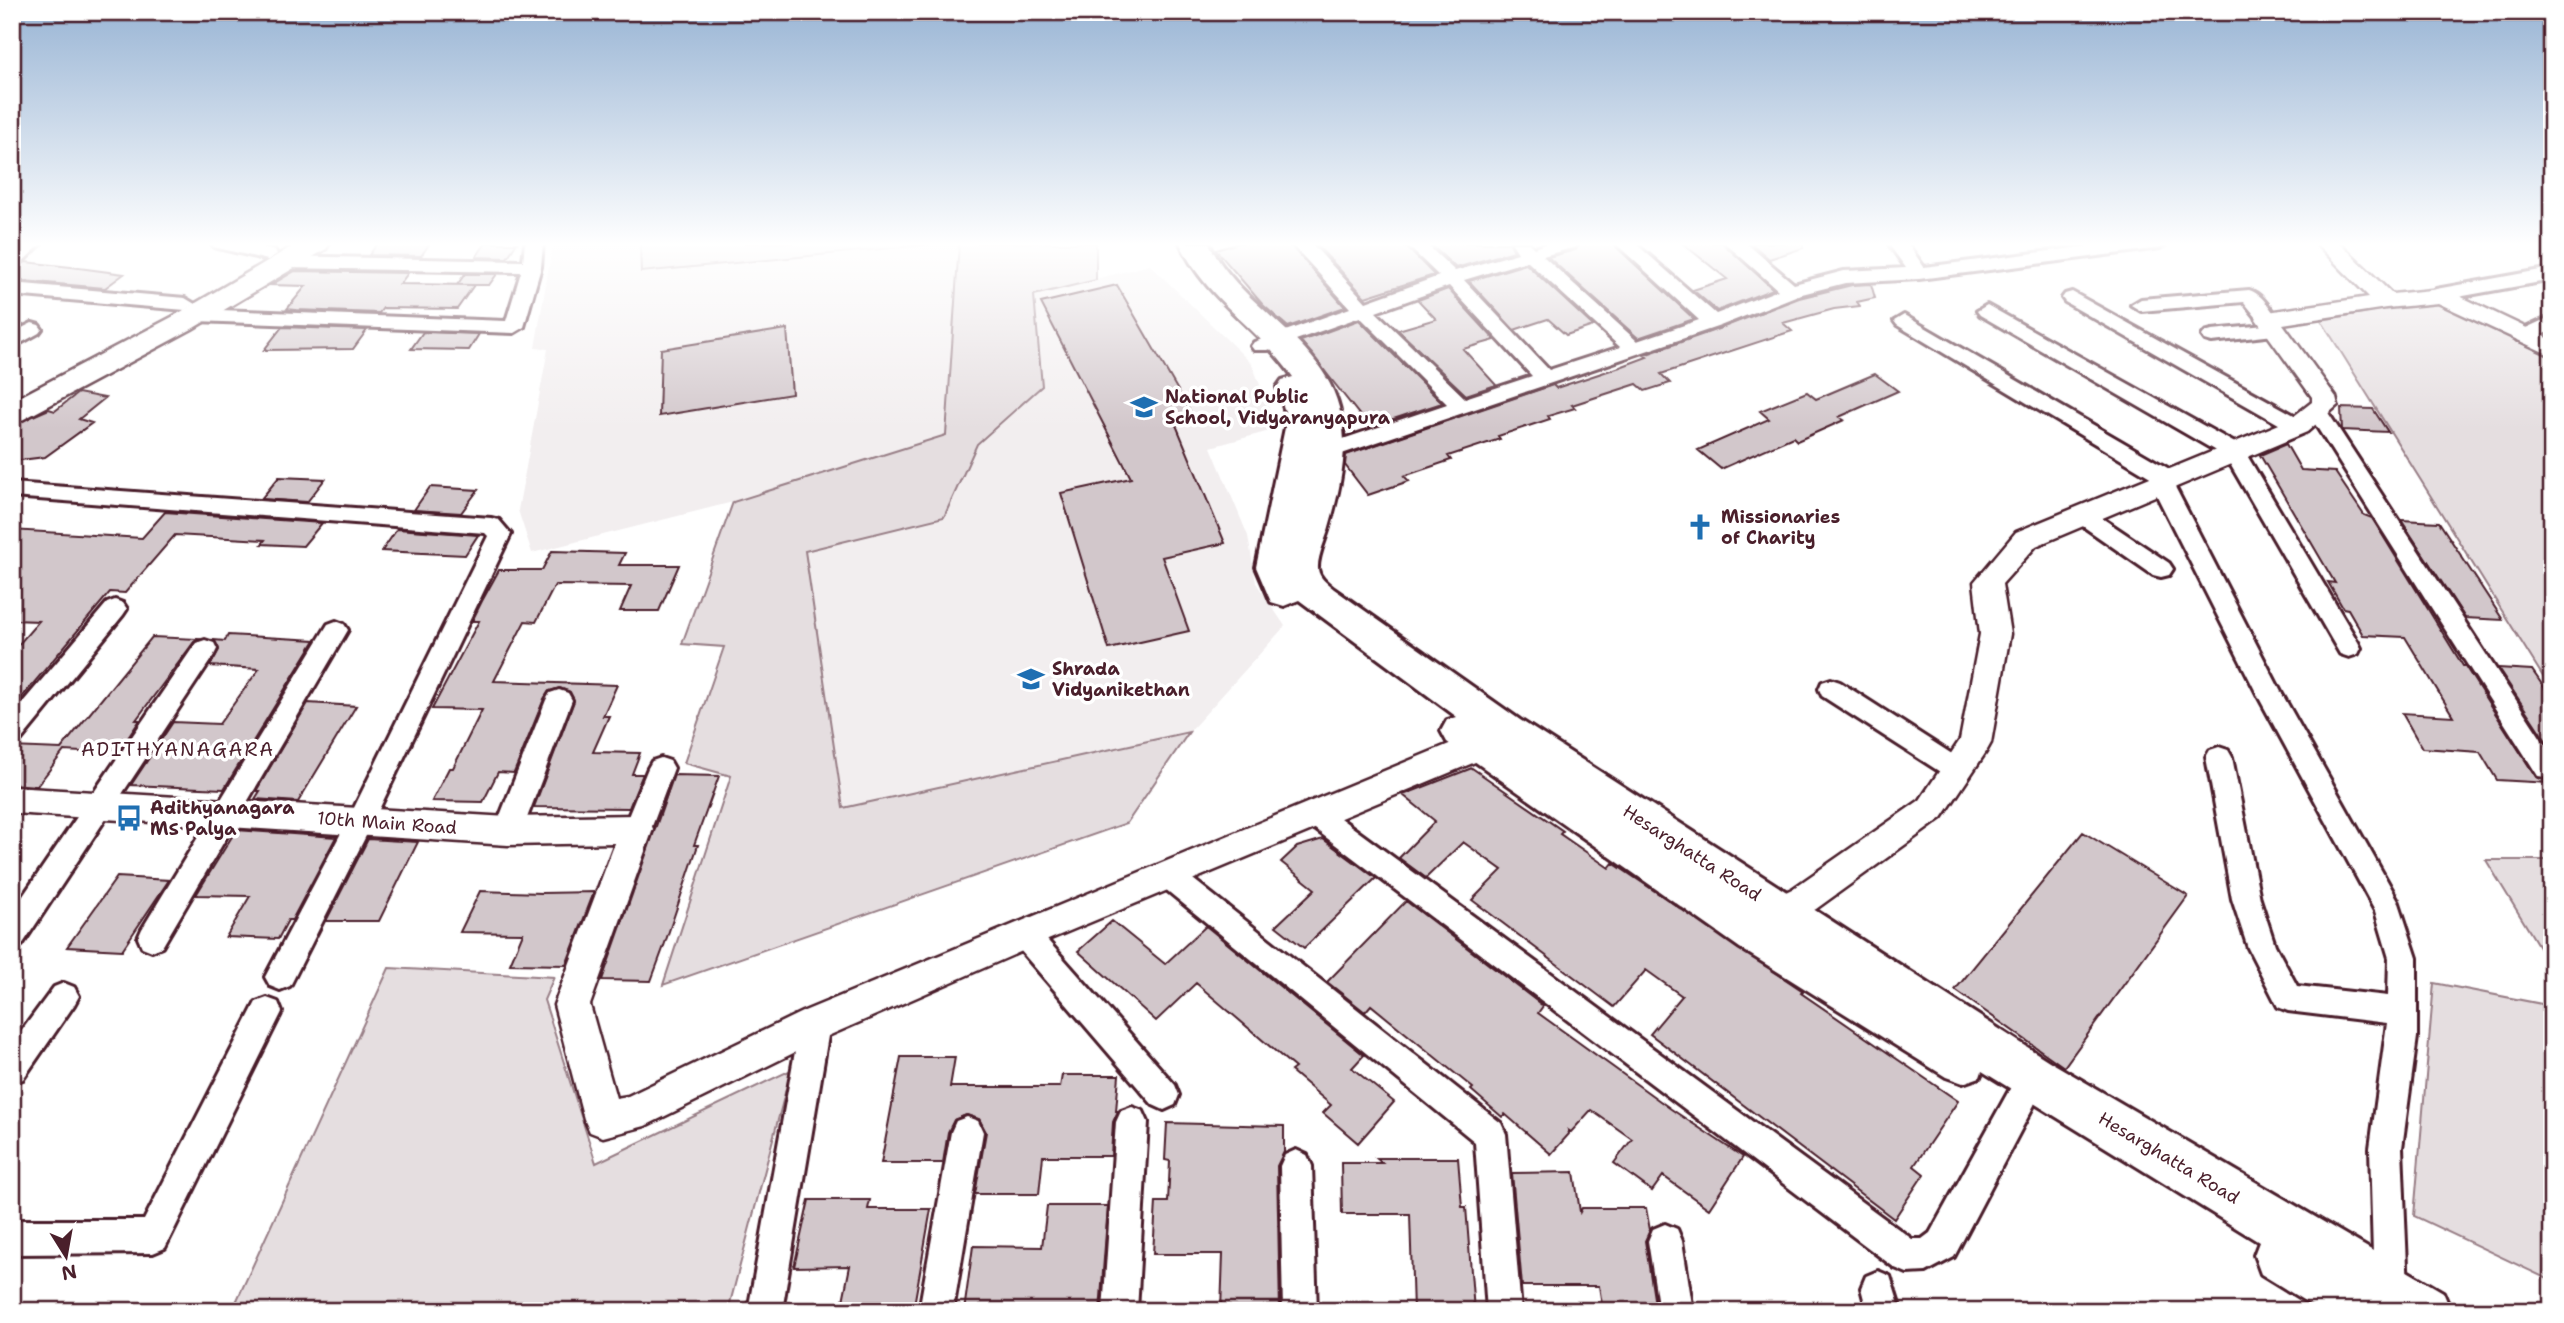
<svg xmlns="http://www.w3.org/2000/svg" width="2564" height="1323" viewBox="0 0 2564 1323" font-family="'Shantell Sans',sans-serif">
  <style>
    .built { fill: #f2eeef }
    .green { fill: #e5dee0; stroke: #987e86; stroke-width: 2 }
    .building { fill: #d2c7cb; stroke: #4a1f2b; stroke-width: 2 }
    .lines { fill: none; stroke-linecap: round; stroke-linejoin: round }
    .minor-casing { stroke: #4a1f2b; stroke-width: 6 }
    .tertiary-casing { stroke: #4a1f2b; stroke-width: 5 }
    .secondary-casing { stroke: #4a1f2b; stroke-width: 5 }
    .primary-casing { stroke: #4a1f2b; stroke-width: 6 }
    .minor { fill: #fff; fill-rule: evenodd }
    .tertiary { fill: #fff; fill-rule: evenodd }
    .secondary { fill: #fff; fill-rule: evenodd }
    .primary { fill: #fff; fill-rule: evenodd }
    .labels { text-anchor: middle; stroke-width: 7; stroke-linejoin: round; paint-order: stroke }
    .poi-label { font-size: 18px; font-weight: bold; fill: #4a1f2b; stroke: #fff; text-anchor: start }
    .street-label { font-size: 18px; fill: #4a1f2b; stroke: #fff }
    .neighbourhood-label { font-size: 19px; letter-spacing: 2px; fill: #4a1f2b; stroke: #fff }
  </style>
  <rect width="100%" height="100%" fill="#fff"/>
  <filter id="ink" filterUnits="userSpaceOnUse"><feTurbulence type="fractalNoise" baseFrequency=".0143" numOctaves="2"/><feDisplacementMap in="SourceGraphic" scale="14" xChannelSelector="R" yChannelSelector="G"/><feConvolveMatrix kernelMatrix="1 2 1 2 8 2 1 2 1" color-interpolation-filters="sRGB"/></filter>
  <g filter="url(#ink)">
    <path class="built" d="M 553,243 L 640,243 L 641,272 L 959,243 L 946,435 L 733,502 L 532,553 L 518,510 L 548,349 L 535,348 Z
      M 1150,265 L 1252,364 L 1277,429 L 1211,447 L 1248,536 L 1256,583 L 1285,626 L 1189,732 L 843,809 L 805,551 L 944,517 L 977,444 L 1042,386 L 1034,295 Z"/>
    <path class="green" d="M 640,243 L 945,243 L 641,272 Z
      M 959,243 L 1096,243 L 1096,280 L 1034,295 L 1042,386 L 977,444 L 944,517 L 805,551 L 843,808 L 1189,732 L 1127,823 L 663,985 L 731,776 L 684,763 L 724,647 L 682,644 L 733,502 L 946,435 Z
      M 2439,300 L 2552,355 L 2552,691 L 2321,320 Z
      M 2486,860 L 2552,860 L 2552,968 Z
      M 389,968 L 554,977 L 544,1000 L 596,1163 L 791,1070 L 728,1311 L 232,1311 Z
      M 2434,983 L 2552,1006 L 2552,1281 L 2414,1216 Z"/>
    <path class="building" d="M 378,243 L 430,243 L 421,256 L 369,255 Z
      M 486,243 L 517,243 L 507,258 L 476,257 Z
      M 1239,243 L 1289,243 L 1345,307 L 1288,327 L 1263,305 L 1216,250 Z
      M 1315,243 L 1403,243 L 1434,275 L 1365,297 Z
      M 1429,243 L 1510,243 L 1514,251 L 1456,268 Z
      M 1580,243 L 1612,243 L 1694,319 L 1638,338 L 1548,257 L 1576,250 Z
      M 1682,243 L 1723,243 L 1773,289 L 1717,311 L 1693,290 L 1727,279 Z
      M 1751,243 L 1803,243 L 1803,248 L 1769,259 Z
      M 25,262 L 71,267 L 124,274 L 105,288 L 12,280 L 12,269 L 19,268 Z
      M 1526,264 L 1593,326 L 1566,335 L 1548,319 L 1514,330 L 1469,281 Z
      M 295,271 L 408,273 L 400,284 L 474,285 L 457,309 L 383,308 L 379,313 L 296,310 L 287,309 L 306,286 L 271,285 Z
      M 465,274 L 497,274 L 489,285 L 457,285 Z
      M 1871,284 L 1875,298 L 1857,302 L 1860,306 L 1834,309 L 1783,323 L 1792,331 L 1661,374 L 1670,383 L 1645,391 L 1637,384 L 1572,405 L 1575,408 L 1548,416 L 1550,419 L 1498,436 L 1500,439 L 1448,456 L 1451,460 L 1404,476 L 1409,481 L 1368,495 L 1345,465 L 1346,455 L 1553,385 L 1556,388 L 1620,367 L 1647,357 L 1644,355 L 1721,328 L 1799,298 L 1852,285 Z
      M 1117,285 L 1195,420 L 1176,425 L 1225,543 L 1162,557 L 1189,631 L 1109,649 L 1061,493 L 1131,478 L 1041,303 Z
      M 1448,289 L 1495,340 L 1463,349 L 1496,385 L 1466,395 L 1398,330 L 1436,319 L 1418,300 Z
      M 1359,320 L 1442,403 L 1369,427 L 1301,341 Z
      M 282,327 L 367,330 L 353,349 L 264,350 Z
      M 787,329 L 792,394 L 659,416 L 661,349 Z
      M 423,332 L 479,334 L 469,350 L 411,349 Z
      M 1875,374 L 1898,391 L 1839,417 L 1844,420 L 1797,441 L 1793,437 L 1721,469 L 1698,450 L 1769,419 L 1760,411 L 1807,392 L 1816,399 Z
      M 78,393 L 105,398 L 79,419 L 92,423 L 45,457 L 12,461 L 12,425 L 49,409 L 55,411 Z
      M 2341,408 L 2373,409 L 2388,432 L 2342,430 Z
      M 2286,444 L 2301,470 L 2335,472 L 2364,515 L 2372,518 L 2463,666 L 2465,666 L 2536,777 L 2552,783 L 2497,780 L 2480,752 L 2422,748 L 2402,713 L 2453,716 L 2405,637 L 2363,635 L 2348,609 L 2343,608 L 2328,582 L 2335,583 L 2260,455 Z
      M 279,477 L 325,479 L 307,502 L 261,499 Z
      M 430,487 L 478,490 L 461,513 L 414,510 Z
      M 165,512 L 322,523 L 303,546 L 262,544 L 265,540 L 175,535 L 125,593 L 110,592 L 12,709 L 12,652 L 39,621 L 12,620 L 12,530 L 142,538 Z
      M 2401,520 L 2439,522 L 2503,620 L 2465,618 Z
      M 397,529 L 478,535 L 465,555 L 382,551 Z
      M 552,551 L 625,553 L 619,565 L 679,565 L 659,611 L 620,611 L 631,586 L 555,585 L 536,622 L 525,621 L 494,681 L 617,685 L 603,716 L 609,716 L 593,752 L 640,753 L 632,774 L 643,774 L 629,808 L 534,807 L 574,701 L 570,692 L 560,688 L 549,691 L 544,699 L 514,773 L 498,772 L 483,802 L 432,801 L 449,768 L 453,768 L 482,710 L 432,709 L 479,621 L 472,621 L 482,601 L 499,570 L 542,570 Z
      M 228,635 L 315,640 L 224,789 L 131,785 L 173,722 L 219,724 L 259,669 L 210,666 L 219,650 L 213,640 L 225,641 Z
      M 152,637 L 199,639 L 194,642 L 136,720 L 140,720 L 117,754 L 64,751 L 37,786 L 12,784 L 12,747 L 61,749 Z
      M 2498,668 L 2532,670 L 2552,699 L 2552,750 Z
      M 308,703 L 356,706 L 298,802 L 255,799 L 260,791 L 256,791 Z
      M 1472,768 L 1563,831 L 1560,834 L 1609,868 L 1613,863 L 1803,991 L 1801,993 L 1958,1101 L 1914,1166 L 1924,1174 L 1894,1219 L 1650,1034 L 1682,996 L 1646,970 L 1614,1007 L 1472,900 L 1502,870 L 1463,842 L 1426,878 L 1399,858 L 1435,821 L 1403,795 Z
      M 674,775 L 719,776 L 694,845 L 698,845 L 664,946 L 651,981 L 602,980 Z
      M 236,830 L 336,837 L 292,920 L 288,920 L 278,939 L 226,937 L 250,896 L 196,895 Z
      M 2083,832 L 2188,896 L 2064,1067 L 1955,990 Z
      M 368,839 L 418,842 L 379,921 L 326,921 Z
      M 1323,839 L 1376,878 L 1304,948 L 1276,926 L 1315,889 L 1281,862 L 1297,847 Z
      M 117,877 L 169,880 L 122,950 L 67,947 Z
      M 480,891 L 542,893 L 594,892 L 566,965 L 510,964 L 523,933 L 460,932 Z
      M 1406,901 L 1543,1006 L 1538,1013 L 1671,1109 L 1743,1157 L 1709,1209 L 1663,1176 L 1652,1191 L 1614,1163 L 1632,1139 L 1591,1110 L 1571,1132 L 1568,1130 L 1569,1134 L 1551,1154 L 1505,1114 L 1502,1117 L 1471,1090 L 1473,1088 L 1371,1005 L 1365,1012 L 1327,982 Z
      M 1112,921 L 1165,964 L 1206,926 L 1364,1055 L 1352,1068 L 1394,1102 L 1358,1143 L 1323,1113 L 1331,1105 L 1291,1071 L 1295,1068 L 1196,983 L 1156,1021 L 1078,951 Z
      M 901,1057 L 955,1057 L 950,1087 L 1060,1087 L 1062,1075 L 1119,1075 L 1116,1111 L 1118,1111 L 1113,1122 L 1111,1156 L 1043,1156 L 1039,1194 L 975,1194 L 986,1132 L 979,1119 L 966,1115 L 954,1120 L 948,1132 L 943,1163 L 881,1163 Z
      M 1167,1123 L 1284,1126 L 1284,1152 L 1277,1166 L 1280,1311 L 1221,1311 L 1223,1254 L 1153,1254 L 1156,1202 L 1168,1202 L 1170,1161 L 1165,1160 Z
      M 1376,1158 L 1458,1158 L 1462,1207 L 1466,1207 L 1474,1311 L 1413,1311 L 1410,1214 L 1342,1214 L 1341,1163 L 1382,1163 Z
      M 1574,1172 L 1580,1212 L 1582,1208 L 1646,1208 L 1650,1230 L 1645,1241 L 1656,1311 L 1603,1311 L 1599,1286 L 1522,1286 L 1512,1173 Z
      M 809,1200 L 870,1200 L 868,1209 L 931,1209 L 913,1311 L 841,1311 L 850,1266 L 794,1267 Z
      M 1047,1206 L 1108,1206 L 1100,1311 L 964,1311 L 973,1246 L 1042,1247 Z"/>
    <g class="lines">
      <g class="minor-casing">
        <path id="minor" d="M 21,243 L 42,243 L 19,265 L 12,266 L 12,251 Z
          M 211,243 L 246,243 L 275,250 L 277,254 L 268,260 L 214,247 Z
          M 525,243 L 543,243 L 541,267 L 524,327 L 514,333 L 196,321 L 186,315 L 196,309 L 506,321 L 521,272 L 284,268 L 275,262 L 284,256 L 523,261 Z
          M 1291,243 L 1311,243 L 1366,302 L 1439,276 L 1405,243 L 1425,243 L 1455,271 L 1518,253 L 1512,243 L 1529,243 L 1534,248 L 1548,243 L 1578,243 L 1575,247 L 1543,256 L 1637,341 L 1699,320 L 1615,243 L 1635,243 L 1716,314 L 1778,290 L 1725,243 L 1746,243 L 1794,284 L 1844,271 L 1906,268 L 1888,243 L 1907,243 L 1924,267 L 2112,243 L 2169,243 L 2160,248 L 1919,279 L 1845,283 L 1798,295 L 1720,326 L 1327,459 L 1319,457 L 1316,452 L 1319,447 L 1447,404 L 1360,317 L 1268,350 L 1254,350 L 1251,346 L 1254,342 L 1350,308 ZM 1527,261 L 1620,347 L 1549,370 L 1464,280 ZM 1449,286 L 1532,376 L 1465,398 L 1376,312 Z
          M 2552,268 L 2552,280 L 2436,301 L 2426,295 L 2436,289 Z
          M 12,283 L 185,298 L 195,304 L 185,310 L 12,295 Z
          M 2249,290 C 2261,293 2271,309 2278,319 L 2275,323 L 2261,323 L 2244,302 L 2141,311 L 2131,305 L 2141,299 Z
          M 2072,292 L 2305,421 L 2308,426 L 2305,431 L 2291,431 L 2065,302 L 2062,298 L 2065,294 Z
          M 1987,305 L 2242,447 L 2358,642 L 2361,648 L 2358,654 L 2349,657 L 2340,654 L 2226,457 L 1980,315 L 1977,311 Z
          M 1904,315 L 2178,474 L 2181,479 L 2174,485 L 2282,694 L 2398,900 L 2417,958 L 2417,1037 L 2402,1148 L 2408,1290 L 2403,1302 L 2391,1307 L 2379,1302 L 2374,1290 L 2370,1148 L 2387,1023 L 2288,1011 L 2278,1007 L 2248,948 L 2232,899 L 2206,757 L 2210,750 L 2219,747 L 2228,750 L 2232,757 L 2260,899 L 2275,945 L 2297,986 L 2388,996 L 2389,958 L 2375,911 L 2258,696 L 2150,482 L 2152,478 L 1897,325 L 1894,321 Z
          M 2552,316 L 2552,330 L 2531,340 L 2517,340 L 2514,336 L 2517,332 Z
          M 32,323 L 39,325 L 42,329 L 39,333 L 12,348 L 12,333 Z
          M 2276,324 L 2283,326 L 2286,330 L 2283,334 L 2212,342 L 2205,340 L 2202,336 L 2205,332 L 2212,330 Z
          M 2318,406 L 2325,408 L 2552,755 L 2552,778 L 2538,776 L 2308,413 L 2311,408 Z
          M 12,483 L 491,518 L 499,520 L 511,534 L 373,822 L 290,986 L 280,990 L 270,986 L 265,977 L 350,816 L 488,536 L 485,533 L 12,497 Z
          M 2082,507 L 2090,510 L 2169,563 L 2173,569 L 2169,575 L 2161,577 L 2153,575 L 2074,520 L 2071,515 L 2074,510 Z
          M 115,600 L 123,603 L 127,609 L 123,615 L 21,740 L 12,743 L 12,715 L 107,603 Z
          M 336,621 L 344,624 L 348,630 L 162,947 L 152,951 L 142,947 L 138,938 L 142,929 L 328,624 Z
          M 205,640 L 214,643 L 217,649 L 214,655 L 22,945 L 12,949 L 12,912 L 196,643 Z
          M 1831,679 L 1840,682 L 1966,763 L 1970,770 L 1966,777 L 1957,781 L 1948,777 L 1822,696 L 1819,689 L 1822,682 Z
          M 559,690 L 568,693 L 572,700 L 522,831 L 518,839 L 508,842 L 498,839 L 494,831 L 546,700 L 550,693 Z
          M 661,758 L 670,761 L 674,768 L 651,829 L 647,837 L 637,840 L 627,837 L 623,829 L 648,768 L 652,761 Z
          M 1316,804 L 1325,807 L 1912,1239 L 1922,1239 L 1930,1233 L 2011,1087 L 2022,1082 L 2033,1087 L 2038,1097 L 2033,1107 L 1954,1257 L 1926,1272 L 1907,1273 L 1895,1268 L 1307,823 L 1303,815 L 1307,807 Z
          M 1169,864 L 1179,868 L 1501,1123 L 1506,1134 L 1521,1311 L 1487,1311 L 1475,1142 L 1159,884 L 1155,876 L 1159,868 Z
          M 1024,921 L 1034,925 L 1175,1085 L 1179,1095 L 1175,1105 L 1164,1110 L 1153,1105 L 1014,943 L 1010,934 L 1014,925 Z
          M 64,983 L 74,987 L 79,996 L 74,1005 L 23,1079 L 12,1083 L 12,1044 L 54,987 Z
          M 267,998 L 278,1002 L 282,1012 L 165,1248 L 153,1253 L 12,1254 L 12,1220 L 144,1220 L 256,1002 Z
          M 815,1010 L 826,1014 L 830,1024 L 782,1311 L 748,1311 L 800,1024 L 804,1014 Z
          M 1132,1107 L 1143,1111 L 1148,1122 L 1137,1311 L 1103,1311 L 1116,1122 L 1121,1111 Z
          M 967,1117 L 978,1121 L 983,1132 L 953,1311 L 919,1311 L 951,1132 L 956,1121 Z
          M 1296,1150 L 1307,1155 L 1312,1166 L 1317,1311 L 1283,1311 L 1280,1166 L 1285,1155 Z
          M 1665,1224 L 1677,1229 L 1682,1241 L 1693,1311 L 1659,1311 L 1648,1241 L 1653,1229 Z
          M 1878,1271 L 1890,1276 L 1901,1311 L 1867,1311 L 1861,1288 L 1866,1276 Z"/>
      </g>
      <g class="tertiary-casing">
        <path id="tertiary" d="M 2316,243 L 2340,243 L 2392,294 L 2441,289 L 2449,291 L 2552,340 L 2552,356 L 2438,303 L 2386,308 L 2283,324 L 2336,397 L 2338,405 L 2307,432 L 2036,546 L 2002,584 L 2010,634 L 1991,743 L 1986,752 L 1942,818 L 1816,909 C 1809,913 1802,916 1795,920 C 1778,931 1778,943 1755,935 L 1750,924 L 1755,913 L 1769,900 L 1792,889 L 1920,800 L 1960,740 L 1980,634 L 1974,582 L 2016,532 L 2289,420 L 2312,402 L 2312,397 L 2256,319 L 2260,314 L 2268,312 L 2369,297 Z
          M 1500,723 L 1511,726 L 1516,735 L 1511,744 L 1492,755 L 1036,945 L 828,1036 L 645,1126 L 603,1137 L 590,1132 L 584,1119 L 554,1005 L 615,843 L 508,845 L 12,813 L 12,787 L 508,817 L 637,815 L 649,819 L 653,829 L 590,1005 L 616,1098 L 628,1096 L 802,1012 Z"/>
      </g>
      <g class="secondary-casing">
        <path id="secondary" d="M 298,243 L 330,243 L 326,249 L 192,329 L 22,420 L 12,422 L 12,401 L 172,317 Z"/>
      </g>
      <g class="primary-casing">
        <path id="primary" d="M 1180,243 L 1209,243 C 1239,309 1327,339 1341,416 C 1349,452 1339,492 1329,527 C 1326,539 1317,556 1318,569 C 1319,578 1328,584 1334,589 L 1520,720 L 2049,1061 L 2443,1292 L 2451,1311 L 2321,1311 L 2261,1274 L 2254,1255 L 2259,1242 L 1982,1071 L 1980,1077 L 1963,1083 L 1946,1077 L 1740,948 L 1447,742 L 1441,731 L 1447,720 L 1457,717 L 1299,600 L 1284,606 L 1271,602 L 1256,567 L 1287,418 L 1277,387 L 1282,380 L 1293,377 C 1260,329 1204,298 1180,243 Z"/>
      </g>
      <use href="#minor" class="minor"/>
      <use href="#tertiary" class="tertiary"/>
      <use href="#secondary" class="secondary"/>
      <use href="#primary" class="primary"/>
    </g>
  </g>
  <linearGradient id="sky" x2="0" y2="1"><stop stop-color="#98b4d4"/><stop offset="0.57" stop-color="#fff"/><stop offset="1" stop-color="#fff" stop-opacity="0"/></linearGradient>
  <rect width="2564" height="429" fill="url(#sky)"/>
  <defs>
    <g id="school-bare" transform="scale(2.1)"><path d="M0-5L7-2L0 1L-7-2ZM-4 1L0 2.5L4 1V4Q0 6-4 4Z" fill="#1f6fb2" stroke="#fff" stroke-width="2.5" paint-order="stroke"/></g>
    <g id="church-bare" transform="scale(2.1)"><path d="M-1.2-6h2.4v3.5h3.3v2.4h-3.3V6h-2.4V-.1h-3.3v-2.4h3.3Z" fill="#1f6fb2" stroke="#fff" stroke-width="2.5" paint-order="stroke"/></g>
    <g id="bus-bare" transform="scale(2.1)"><path d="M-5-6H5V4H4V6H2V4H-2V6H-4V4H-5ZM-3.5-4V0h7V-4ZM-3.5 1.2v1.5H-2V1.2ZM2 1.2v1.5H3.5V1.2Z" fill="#1f6fb2" stroke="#fff" stroke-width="2.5" paint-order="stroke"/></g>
  </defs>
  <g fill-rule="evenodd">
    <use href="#school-bare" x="1144" y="407"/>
    <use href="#church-bare" x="1700" y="527"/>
    <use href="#school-bare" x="1031" y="679"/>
    <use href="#bus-bare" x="129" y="818"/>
  </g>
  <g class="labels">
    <g class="poi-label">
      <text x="1165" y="403">National Public<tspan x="1165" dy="21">School, Vidyaranyapura</tspan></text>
      <text x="1721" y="523">Missionaries<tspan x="1721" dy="21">of Charity</tspan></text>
      <text x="1052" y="675">Shrada<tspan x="1052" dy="21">Vidyanikethan</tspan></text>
      <text x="150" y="814">Adithyanagara<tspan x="150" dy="21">MS Palya</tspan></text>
    </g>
    <g class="street-label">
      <text transform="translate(387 823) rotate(4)" y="6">10th Main Road</text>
      <text transform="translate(1692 853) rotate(33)" y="6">Hesarghatta Road</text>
      <text transform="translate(2169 1158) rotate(31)" y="6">Hesarghatta Road</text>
    </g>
    <g class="neighbourhood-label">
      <text x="178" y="756">ADITHYANAGARA</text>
    </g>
  </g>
  <rect width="2564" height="1323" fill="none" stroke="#fff" stroke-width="42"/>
  <rect x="21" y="21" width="2522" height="1281" fill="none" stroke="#4a1f2b" stroke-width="2.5" filter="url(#ink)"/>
  <g transform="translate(66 1256) rotate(169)" stroke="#ffffff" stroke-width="5" paint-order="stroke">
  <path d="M0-5L12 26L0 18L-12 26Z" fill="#4a1f2b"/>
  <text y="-10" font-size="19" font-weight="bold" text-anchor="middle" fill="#4a1f2b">N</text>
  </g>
</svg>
